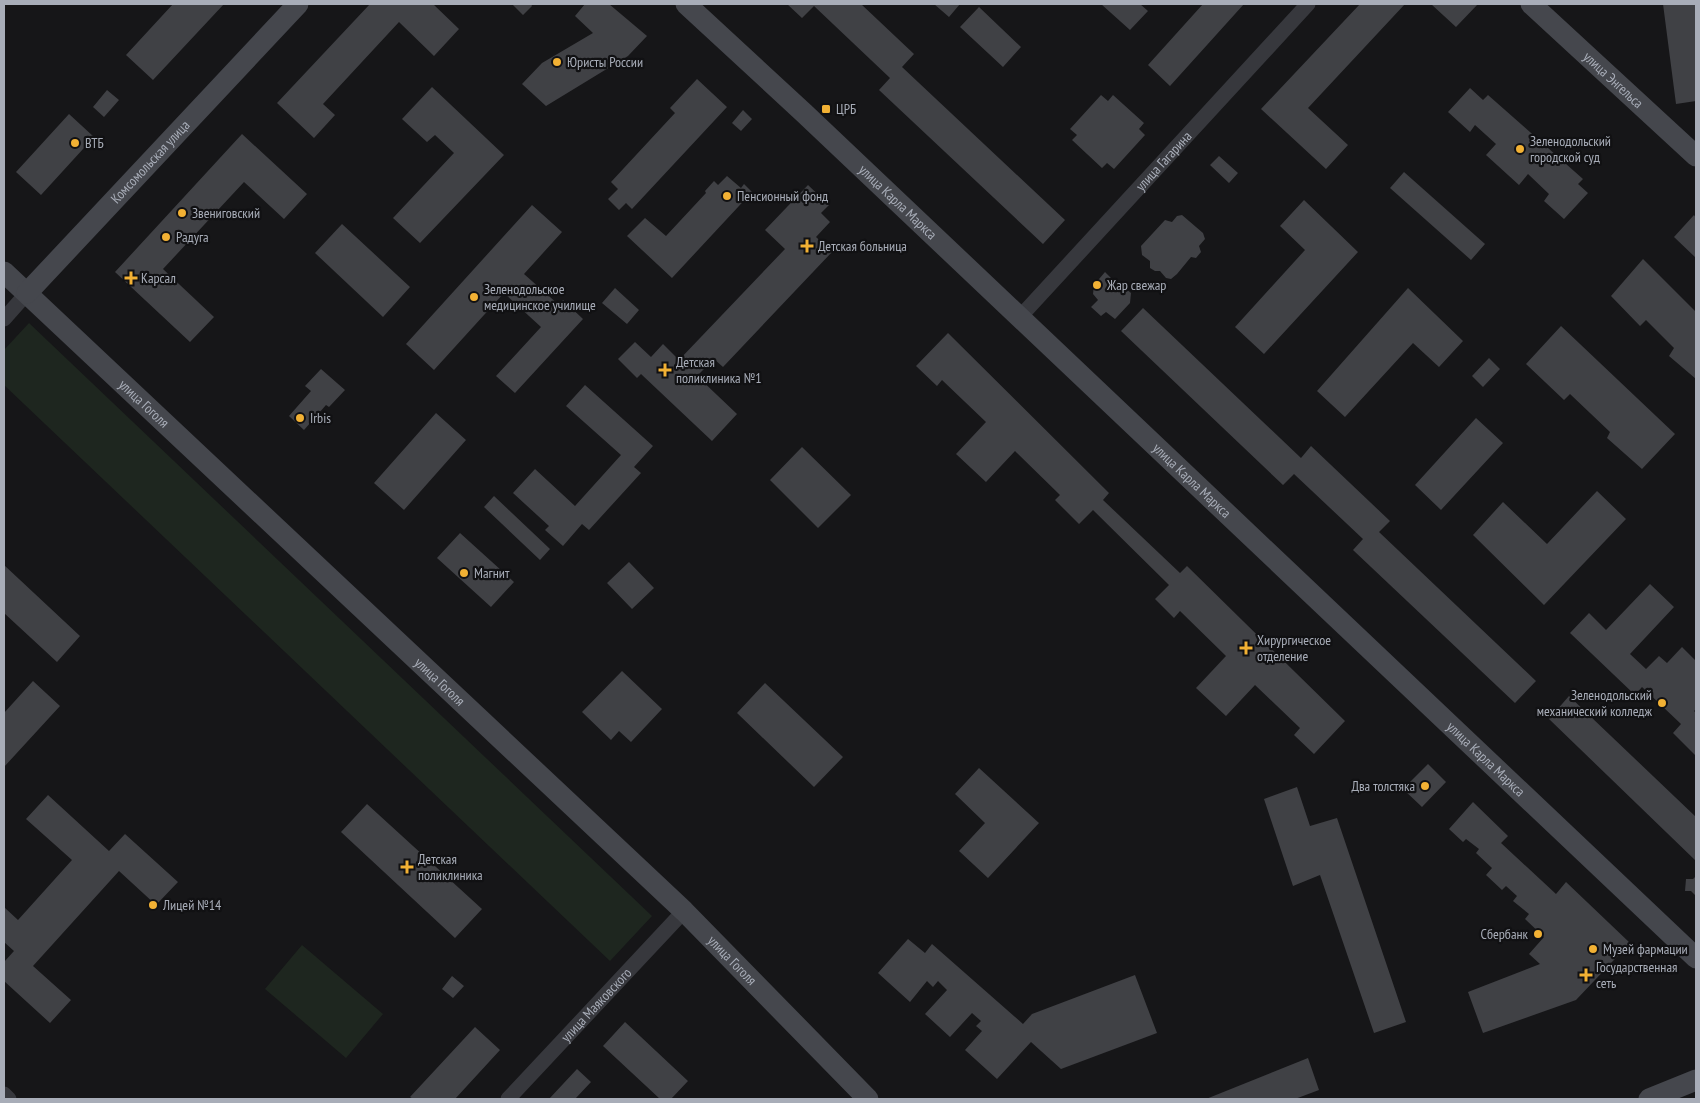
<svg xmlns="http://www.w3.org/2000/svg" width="1700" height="1103" viewBox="0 0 1700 1103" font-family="'PT Sans Narrow',sans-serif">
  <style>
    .green { fill: #1e261f }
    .building { fill: #404145 }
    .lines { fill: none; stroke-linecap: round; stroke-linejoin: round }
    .street { stroke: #37383d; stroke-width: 15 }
    .secondary { stroke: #45474d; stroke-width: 21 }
    .poi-dot { fill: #f2b134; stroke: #111113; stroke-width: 2 }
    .labels { text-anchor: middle; stroke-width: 4.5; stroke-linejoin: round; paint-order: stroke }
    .poi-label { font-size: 14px; fill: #a8adb8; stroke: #111113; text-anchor: start }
    .street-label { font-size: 14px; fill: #a8adb8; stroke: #111113 }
  </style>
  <rect width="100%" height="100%" fill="#161618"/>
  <path class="green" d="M 29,323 L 652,916 L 610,961 L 4,385 L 4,350 Z
    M 302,945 L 383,1014 L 346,1058 L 265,989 Z"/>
  <path class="building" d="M 173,4 L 224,4 L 153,80 L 126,55 Z
    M 370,4 L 433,4 L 459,29 L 434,56 L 399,22 L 323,104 L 335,115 L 314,138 L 277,103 Z
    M 512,4 L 531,4 L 532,6 L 523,15 Z
    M 585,4 L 609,4 L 647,36 L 628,56 L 546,106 L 522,84 L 542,63 L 593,33 L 575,16 Z
    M 787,4 L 861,4 L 914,54 L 902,67 L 1065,220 L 1043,244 L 879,90 L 890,78 L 814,6 L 802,18 Z
    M 934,4 L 960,4 L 949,17 Z
    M 1101,4 L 1140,4 L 1148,11 L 1130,30 Z
    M 1203,4 L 1244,4 L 1170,86 L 1148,65 Z
    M 1360,4 L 1405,4 L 1308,108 L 1348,145 L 1326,169 L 1261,109 Z
    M 1431,4 L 1478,4 L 1456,27 Z
    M 1663,4 L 1695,4 L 1696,101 L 1676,104 Z
    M 979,7 L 1021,47 L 1003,67 L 960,27 Z
    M 697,79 L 727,107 L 632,209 L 626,203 L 619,210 L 608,199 L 618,189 L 611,182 L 675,113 L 670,108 Z
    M 432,87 L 504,155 L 420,243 L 393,218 L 454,153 L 435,135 L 427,142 L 402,119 Z
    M 1470,88 L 1483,100 L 1488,95 L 1583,179 L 1578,184 L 1588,193 L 1564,219 L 1544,201 L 1549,194 L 1528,174 L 1519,185 L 1486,155 L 1496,144 L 1475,125 L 1470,132 L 1448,112 Z
    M 107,90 L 119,100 L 104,117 L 93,107 Z
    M 1101,95 L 1108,101 L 1113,95 L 1144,123 L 1139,129 L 1145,135 L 1114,169 L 1107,163 L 1102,168 L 1072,140 L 1077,135 L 1070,129 Z
    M 743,110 L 752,119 L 741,131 L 732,123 Z
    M 69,114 L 94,137 L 41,195 L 16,172 Z
    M 242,134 L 307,194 L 284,219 L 244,182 L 163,269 L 214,317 L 190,342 L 115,272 Z
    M 1219,156 L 1238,173 L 1229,183 L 1210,165 Z
    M 1404,172 L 1485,244 L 1471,260 L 1390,188 Z
    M 727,176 L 741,188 L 744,184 L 752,192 L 672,278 L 627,236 L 645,218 L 666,236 L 706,193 L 705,191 L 714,181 L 718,185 Z
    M 808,185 L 829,205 L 821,213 L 830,222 L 816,237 L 832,252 L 723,367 L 714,359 L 697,376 L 737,414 L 712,441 L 641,374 L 637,378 L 618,359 L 635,342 L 651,357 L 663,344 L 679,360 L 785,249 L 765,230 Z
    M 1304,200 L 1358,252 L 1264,354 L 1235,327 L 1305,250 L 1280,226 Z
    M 532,205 L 562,232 L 524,274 L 559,305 L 563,300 L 583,319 L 515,393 L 496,376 L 541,327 L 504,293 L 434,370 L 406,344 Z
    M 1182,215 L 1203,233 L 1205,239 L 1199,246 L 1201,252 L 1196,258 L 1191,257 L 1177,274 L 1171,279 L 1166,278 L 1160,271 L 1155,271 L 1150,268 L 1150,261 L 1142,255 L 1141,246 L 1165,220 L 1172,222 L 1177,216 Z
    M 1694,215 L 1696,218 L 1696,258 L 1674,237 Z
    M 342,224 L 410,287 L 383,317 L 315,253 Z
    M 1643,259 L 1696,312 L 1696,379 L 1669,356 L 1674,348 L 1646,320 L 1640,326 L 1611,296 Z
    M 1105,272 L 1117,284 L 1119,290 L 1126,289 L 1131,293 L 1130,303 L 1115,319 L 1106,312 L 1101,316 L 1091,307 L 1098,300 L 1093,294 L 1094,285 Z
    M 615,288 L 639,310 L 627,324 L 602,303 Z
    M 1408,288 L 1463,341 L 1439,367 L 1413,343 L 1345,417 L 1317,391 Z
    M 1143,308 L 1301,458 L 1311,446 L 1390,521 L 1379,532 L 1536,681 L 1515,703 L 1353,550 L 1363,539 L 1294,474 L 1283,485 L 1121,331 Z
    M 1561,326 L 1675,434 L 1642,469 L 1607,438 L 1610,432 L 1570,394 L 1564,400 L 1526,364 Z
    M 948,333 L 1109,493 L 1103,500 L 1180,573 L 1187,566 L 1345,721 L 1314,754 L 1294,735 L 1300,728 L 1255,685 L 1226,716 L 1196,688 L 1226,656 L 1180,611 L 1174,618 L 1155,599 L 1169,585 L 1093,510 L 1079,524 L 1055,500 L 1060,495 L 1015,451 L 986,482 L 956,454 L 986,422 L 942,380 L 937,386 L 916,366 Z
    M 1489,358 L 1500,369 L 1483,387 L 1472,376 Z
    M 321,369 L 345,390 L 329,407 L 326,405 L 304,430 L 289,416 L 311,391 L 305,386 Z
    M 585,385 L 653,446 L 634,467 L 641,473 L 589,530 L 582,524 L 563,546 L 545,530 L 549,526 L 513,493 L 535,469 L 575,506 L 621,455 L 566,406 Z
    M 436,413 L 466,440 L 404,510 L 374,483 Z
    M 1476,418 L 1503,443 L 1441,510 L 1415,485 Z
    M 802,447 L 851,495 L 818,528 L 770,480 Z
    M 1597,491 L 1626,519 L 1544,605 L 1473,535 L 1503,502 L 1547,544 Z
    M 494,496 L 550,549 L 540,560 L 484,507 Z
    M 460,533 L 514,582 L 491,607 L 437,558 Z
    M 629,562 L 654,588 L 632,609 L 607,583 Z
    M 4,565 L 80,636 L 57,662 L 4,613 Z
    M 1650,584 L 1674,607 L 1630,654 L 1646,669 L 1659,656 L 1667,663 L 1682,647 L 1696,661 L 1696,709 L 1694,711 L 1696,713 L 1696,756 L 1673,733 L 1681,724 L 1642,687 L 1635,695 L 1570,633 L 1589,613 L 1606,630 Z
    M 622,671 L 662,709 L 631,742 L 619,731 L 611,740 L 582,712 Z
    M 33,681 L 60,706 L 4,767 L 4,713 Z
    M 765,683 L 843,757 L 814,787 L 737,713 Z
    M 1569,696 L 1696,817 L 1696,861 L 1549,719 Z
    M 1428,764 L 1446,782 L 1422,807 L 1403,789 Z
    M 979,768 L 1039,823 L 988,878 L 959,851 L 985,823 L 955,794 Z
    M 1297,787 L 1310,826 L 1337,818 L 1406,1022 L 1374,1033 L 1320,875 L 1293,886 L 1264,799 Z
    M 48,795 L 109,851 L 125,834 L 178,882 L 156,905 L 119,871 L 33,966 L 71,1000 L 50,1023 L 4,981 L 4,962 L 14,951 L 4,942 L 4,907 L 18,920 L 72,860 L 26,819 Z
    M 1473,802 L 1508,836 L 1501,843 L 1556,894 L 1566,882 L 1630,943 L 1576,1000 L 1483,1033 L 1468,992 L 1540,964 L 1529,954 L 1544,937 L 1525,919 L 1529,914 L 1513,901 L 1517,896 L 1506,886 L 1502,890 L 1486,875 L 1492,868 L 1476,853 L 1479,849 L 1466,839 L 1463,842 L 1449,829 Z
    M 367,804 L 482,909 L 455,938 L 341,832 Z
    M 1696,876 L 1696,896 L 1691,891 L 1685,891 L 1686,879 L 1693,879 Z
    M 908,939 L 925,953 L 932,944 L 1023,1024 L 1032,1014 L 1135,975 L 1157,1033 L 1061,1069 L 1031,1042 L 997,1079 L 965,1050 L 982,1031 L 976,1026 L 981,1021 L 972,1013 L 950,1037 L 925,1014 L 947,990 L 938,981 L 933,987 L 927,981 L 910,1002 L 878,973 Z
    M 452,976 L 464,986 L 453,998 L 442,989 Z
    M 625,1022 L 688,1081 L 671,1099 L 660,1099 L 603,1046 Z
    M 475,1027 L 500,1050 L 455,1099 L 413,1099 L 410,1097 Z
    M 1308,1058 L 1319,1090 L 1295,1099 L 1206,1099 Z
    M 577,1069 L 591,1082 L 575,1099 L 549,1099 Z"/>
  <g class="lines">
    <g class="street">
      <path id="s1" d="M 1020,317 L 1308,4"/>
      <path d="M 4,319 L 27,293"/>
      <path d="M 4,1094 L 9,1099"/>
      <path id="s2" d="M 508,1099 L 684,911"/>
    </g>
    <g class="secondary">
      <path id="s3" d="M 686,4 L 804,113 L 1696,958"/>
      <path id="s4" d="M 1531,4 L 1696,156"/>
      <path id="s5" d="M 4,272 L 684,911 L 868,1099"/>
      <path id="s6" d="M 27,293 L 298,4"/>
      <path d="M 1649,1099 L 1696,1080"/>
    </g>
  </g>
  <g class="poi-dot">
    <circle cx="557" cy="62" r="5"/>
    <rect x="821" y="104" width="10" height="10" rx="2.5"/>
    <circle cx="75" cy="143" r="5"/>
    <circle cx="1520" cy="149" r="5"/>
    <circle cx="727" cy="196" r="5"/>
    <circle cx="182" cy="213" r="5"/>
    <circle cx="166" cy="237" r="5"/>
    <path d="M804.5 238.5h5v5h5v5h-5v5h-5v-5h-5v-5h5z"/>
    <path d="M128.5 270.5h5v5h5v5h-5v5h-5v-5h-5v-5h5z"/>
    <circle cx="1097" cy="285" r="5"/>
    <circle cx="474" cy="297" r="5"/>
    <path d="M662.5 362.5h5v5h5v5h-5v5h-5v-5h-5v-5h5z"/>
    <circle cx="300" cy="418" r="5"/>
    <circle cx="464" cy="573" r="5"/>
    <path d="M1243.5 640.5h5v5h5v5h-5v5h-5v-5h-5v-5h5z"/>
    <circle cx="1662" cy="703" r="5"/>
    <circle cx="1425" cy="786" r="5"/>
    <path d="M404.5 859.5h5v5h5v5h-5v5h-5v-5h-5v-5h5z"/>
    <circle cx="153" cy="905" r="5"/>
    <circle cx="1538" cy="934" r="5"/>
    <circle cx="1593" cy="949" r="5"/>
    <path d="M1583.5 967.5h5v5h5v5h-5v5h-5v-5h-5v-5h5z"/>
  </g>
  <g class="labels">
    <g class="poi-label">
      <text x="567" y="67">Юристы России</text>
      <text x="836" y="114">ЦРБ</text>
      <text x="1530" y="146">Зеленодольский<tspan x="1530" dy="16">городской суд</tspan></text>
      <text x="85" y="148">ВТБ</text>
      <text x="737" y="201">Пенсионный фонд</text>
      <text x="192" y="218">Звениговский</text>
      <text x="176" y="242">Радуга</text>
      <text x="818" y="251">Детская больница</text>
      <text x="141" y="283">Карсал</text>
      <text x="1107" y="290">Жар свежар</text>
      <text x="484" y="294">Зеленодольское<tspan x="484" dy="16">медицинское училище</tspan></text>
      <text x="676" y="367">Детская<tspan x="676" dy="16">поликлиника №1</tspan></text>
      <text x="310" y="423">Irbis</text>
      <text x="474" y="578">Магнит</text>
      <text x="1257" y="645">Хирургическое<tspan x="1257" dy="16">отделение</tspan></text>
      <text x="1652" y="700" text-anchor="end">Зеленодольский<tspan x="1652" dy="16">механический колледж</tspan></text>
      <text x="1415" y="791" text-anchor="end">Два толстяка</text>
      <text x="418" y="864">Детская<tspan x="418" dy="16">поликлиника</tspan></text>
      <text x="163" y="910">Лицей №14</text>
      <text x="1528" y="939" text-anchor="end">Сбербанк</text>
      <text x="1603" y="954">Музей фармации</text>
      <text x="1596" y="972">Государственная<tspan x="1596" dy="16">сеть</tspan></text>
    </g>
    <g class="street-label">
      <text dy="5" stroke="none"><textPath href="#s4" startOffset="112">улица Энгельса</textPath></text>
      <text dy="5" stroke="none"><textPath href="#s1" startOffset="212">улица Гагарина</textPath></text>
      <text dy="5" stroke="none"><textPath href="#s6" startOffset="180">Комсомольская улица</textPath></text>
      <text dy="5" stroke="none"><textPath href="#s3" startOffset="290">улица Карла Маркса</textPath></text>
      <text dy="5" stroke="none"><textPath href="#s5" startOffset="192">улица Гоголя</textPath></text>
      <text dy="5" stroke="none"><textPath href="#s3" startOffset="695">улица Карла Маркса</textPath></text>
      <text dy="5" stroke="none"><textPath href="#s5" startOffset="598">улица Гоголя</textPath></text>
      <text dy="5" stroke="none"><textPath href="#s3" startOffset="1100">улица Карла Маркса</textPath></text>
      <text dy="5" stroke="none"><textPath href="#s5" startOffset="1002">улица Гоголя</textPath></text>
      <text dy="5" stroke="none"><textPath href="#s2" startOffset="129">улица Маяковского</textPath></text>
    </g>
  </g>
  <rect width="1700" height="1103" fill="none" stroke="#a8adb8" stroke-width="10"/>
</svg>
